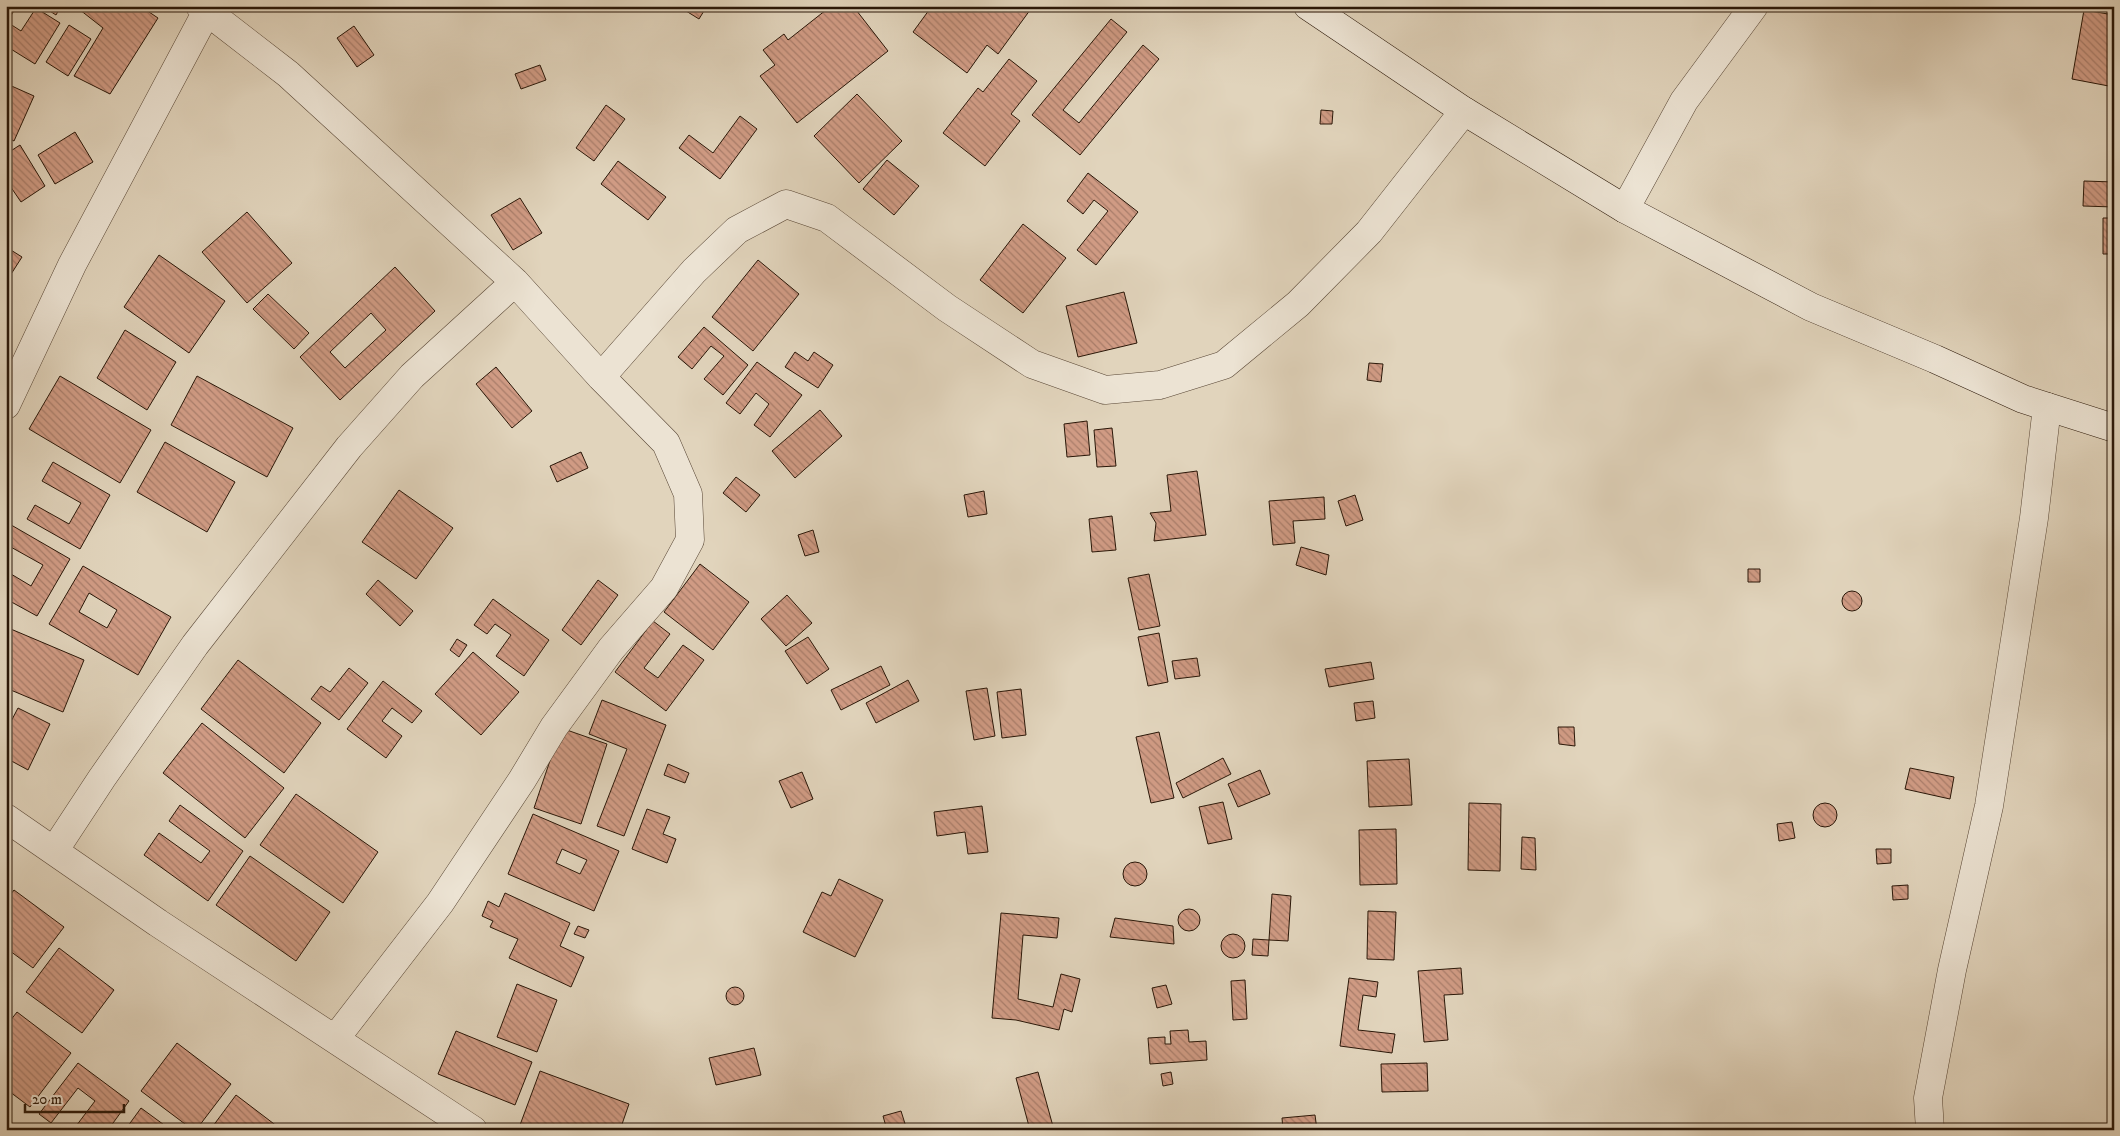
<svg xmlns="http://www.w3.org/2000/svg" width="2120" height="1136" viewBox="0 0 2120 1136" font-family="'IM FELL DW Pica',serif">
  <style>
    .building { fill: url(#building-back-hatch); stroke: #2a1708; fill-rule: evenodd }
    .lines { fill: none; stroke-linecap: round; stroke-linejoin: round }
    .street-casing { stroke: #584635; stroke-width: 29 }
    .secondary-casing { stroke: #2a1708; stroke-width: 29 }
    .street { stroke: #ece3d3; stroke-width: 28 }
    .secondary { stroke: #ece3d3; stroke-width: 28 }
  </style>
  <defs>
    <pattern id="building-back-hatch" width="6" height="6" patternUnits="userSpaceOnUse" patternTransform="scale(1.25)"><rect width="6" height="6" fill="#d09b84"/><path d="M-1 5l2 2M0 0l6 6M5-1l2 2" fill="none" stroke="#a97d6a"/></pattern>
  </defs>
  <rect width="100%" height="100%" fill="#e1d4bc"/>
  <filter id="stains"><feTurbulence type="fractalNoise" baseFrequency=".004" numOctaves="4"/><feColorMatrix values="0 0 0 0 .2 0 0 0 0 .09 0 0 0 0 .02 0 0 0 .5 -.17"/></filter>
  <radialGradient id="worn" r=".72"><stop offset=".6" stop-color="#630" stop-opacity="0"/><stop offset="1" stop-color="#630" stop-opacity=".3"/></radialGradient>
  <path class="building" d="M 6,6 L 17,6 L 7,22 L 21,31 L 36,8 L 60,23 L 35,64 L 6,46 Z
    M 42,6 L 61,6 L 56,15 Z
    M 75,6 L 140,6 L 158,18 L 110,94 L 74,76 L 103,28 Z
    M 678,6 L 707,6 L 699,19 Z
    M 831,6 L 853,6 L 888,51 L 797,123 L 760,76 L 775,65 L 763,50 L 784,34 L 788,40 Z
    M 932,6 L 1033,6 L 998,54 L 987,45 L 967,73 L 913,32 Z
    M 2084,10 L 2114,15 L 2114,87 L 2072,79 Z
    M 1111,19 L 1127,32 L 1063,110 L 1079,123 L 1143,45 L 1159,59 L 1080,155 L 1032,115 Z
    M 69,25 L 91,39 L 68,76 L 46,62 Z
    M 354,26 L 374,55 L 357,67 L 337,38 Z
    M 1009,59 L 1037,81 L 1011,114 L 1020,121 L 985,166 L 943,133 L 978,88 L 983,92 Z
    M 540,65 L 546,80 L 521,89 L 515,74 Z
    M 7,84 L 34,96 L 14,141 L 6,137 Z
    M 857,94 L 902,141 L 859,183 L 814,136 Z
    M 606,105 L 625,119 L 594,161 L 576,148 Z
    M 1321,110 L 1333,111 L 1332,124 L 1320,124 Z
    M 740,116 L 757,129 L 720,179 L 679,148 L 689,135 L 713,153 Z
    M 75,132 L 93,162 L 55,184 L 38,155 Z
    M 20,145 L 45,186 L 21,202 L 6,180 L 6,154 Z
    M 887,160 L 919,186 L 894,215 L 863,189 Z
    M 618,161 L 666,197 L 648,220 L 601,184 Z
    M 1088,173 L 1138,212 L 1096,265 L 1077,250 L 1108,211 L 1094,200 L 1083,214 L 1067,201 Z
    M 2084,181 L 2114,182 L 2114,207 L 2083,206 Z
    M 520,198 L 542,233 L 513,250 L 491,215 Z
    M 247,212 L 292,263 L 247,303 L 202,252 Z
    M 2103,218 L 2114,218 L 2114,254 L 2103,254 Z
    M 1023,224 L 1066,258 L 1023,313 L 980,280 Z
    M 6,247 L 22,257 L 6,282 Z
    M 159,255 L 225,301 L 189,353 L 124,307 Z
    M 758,260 L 799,294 L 753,351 L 712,317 Z
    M 395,267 L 435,311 L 340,400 L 300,357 ZM 371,313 L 386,330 L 345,368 L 330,352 Z
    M 1124,292 L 1137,343 L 1078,357 L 1066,306 Z
    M 268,294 L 309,333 L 294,349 L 253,309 Z
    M 704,327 L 748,365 L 723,395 L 704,379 L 724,356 L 711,346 L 692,369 L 678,357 Z
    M 125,330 L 176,362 L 147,410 L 97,378 Z
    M 795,352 L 808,361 L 814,352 L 833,365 L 818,388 L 785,367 Z
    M 757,362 L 802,395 L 770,437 L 754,425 L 769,404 L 756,393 L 740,414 L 726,403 Z
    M 1369,363 L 1383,364 L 1381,382 L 1367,380 Z
    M 496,367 L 532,411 L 512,428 L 476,384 Z
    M 60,376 L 151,430 L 120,483 L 29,429 Z
    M 197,376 L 293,428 L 267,477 L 171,425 Z
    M 820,410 L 842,436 L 795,478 L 772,451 Z
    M 1087,421 L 1090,455 L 1067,457 L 1064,424 Z
    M 1112,428 L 1116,466 L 1097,467 L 1094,430 Z
    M 165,442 L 235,482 L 207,532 L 137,492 Z
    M 581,452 L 588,468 L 557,482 L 550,466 Z
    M 53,462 L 110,495 L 80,549 L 27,519 L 35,505 L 69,524 L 81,503 L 42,481 Z
    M 1197,471 L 1206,535 L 1154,541 L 1156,523 L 1150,513 L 1171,511 L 1167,475 Z
    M 736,477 L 760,495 L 746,512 L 723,493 Z
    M 399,490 L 453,528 L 416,579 L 362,542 Z
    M 984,491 L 987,514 L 968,517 L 964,495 Z
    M 1355,495 L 1363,520 L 1346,526 L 1338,501 Z
    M 1324,497 L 1325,519 L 1293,521 L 1295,543 L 1273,545 L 1269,501 Z
    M 1112,516 L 1116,550 L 1092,552 L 1089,519 Z
    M 6,522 L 70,559 L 37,616 L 6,599 L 6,571 L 31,586 L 43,565 L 9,546 L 6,551 Z
    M 813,530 L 819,552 L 805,556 L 798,535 Z
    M 1301,547 L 1329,555 L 1326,575 L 1296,565 Z
    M 700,564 L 749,602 L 713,650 L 664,612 Z
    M 83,566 L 171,617 L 138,675 L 49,624 ZM 89,593 L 117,610 L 107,628 L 79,612 Z
    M 1748,569 L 1760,569 L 1760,582 L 1748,582 Z
    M 1149,574 L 1160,626 L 1139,630 L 1128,578 Z
    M 378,580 L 413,611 L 400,626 L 366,594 Z
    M 598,580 L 618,595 L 581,645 L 562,630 Z
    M1842 601a10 10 0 1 1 20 0a10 10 0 1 1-20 0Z
    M 787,595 L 812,623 L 786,646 L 761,619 Z
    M 493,599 L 549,640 L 524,676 L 496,656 L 511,635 L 495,624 L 487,634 L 474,625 Z
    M 653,621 L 670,634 L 644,668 L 658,678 L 683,645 L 704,660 L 666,711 L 615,672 Z
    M 6,627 L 84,660 L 63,712 L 6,688 Z
    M 1159,633 L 1168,682 L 1148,686 L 1138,637 Z
    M 808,637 L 829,669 L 807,684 L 785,651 Z
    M 457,639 L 467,645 L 459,657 L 450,650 Z
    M 473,652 L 519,692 L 481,735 L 435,694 Z
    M 1197,658 L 1200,676 L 1175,679 L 1172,661 Z
    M 238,660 L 321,723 L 284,773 L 201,709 Z
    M 1371,662 L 1374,679 L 1329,687 L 1325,669 Z
    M 881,666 L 890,685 L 841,710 L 831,690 Z
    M 349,668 L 368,683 L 339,720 L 311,699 L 321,686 L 330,692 Z
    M 908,680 L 919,701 L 876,723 L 866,703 Z
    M 383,681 L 422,711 L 412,723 L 392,708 L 382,721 L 402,736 L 386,758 L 347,729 Z
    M 987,688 L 995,736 L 974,740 L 966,691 Z
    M 1021,689 L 1026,735 L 1002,738 L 997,692 Z
    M 602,700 L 666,725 L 624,836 L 597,826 L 627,749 L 589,734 Z
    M 1373,701 L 1375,718 L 1356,721 L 1354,703 Z
    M 18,708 L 50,724 L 28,770 L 6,758 L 6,731 Z
    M 202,723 L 284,788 L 245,838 L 163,773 Z
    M 1558,727 L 1574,727 L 1575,746 L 1559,744 Z
    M 561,728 L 607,744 L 581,824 L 534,808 Z
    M 1159,732 L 1174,798 L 1151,803 L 1136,737 Z
    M 1223,758 L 1231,774 L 1183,798 L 1176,783 Z
    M 1409,759 L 1412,805 L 1369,807 L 1367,761 Z
    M 668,764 L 689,773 L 685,783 L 664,775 Z
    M 1910,768 L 1954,777 L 1950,799 L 1905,789 Z
    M 1260,770 L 1270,794 L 1238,807 L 1228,784 Z
    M 802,772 L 813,799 L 791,808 L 779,781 Z
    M 296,794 L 378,852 L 343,903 L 260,845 Z
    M 1223,802 L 1232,839 L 1208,844 L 1199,807 Z
    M1813 815a12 12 0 1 1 24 0a12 12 0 1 1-24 0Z
    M 1469,803 L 1501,804 L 1500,871 L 1468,870 Z
    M 180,805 L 243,851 L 208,901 L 144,855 L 159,833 L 201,863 L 210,851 L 169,821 Z
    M 982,806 L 988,852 L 968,854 L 965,832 L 937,836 L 934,812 Z
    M 647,809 L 670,817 L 663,834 L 676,839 L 667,863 L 632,849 Z
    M 533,814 L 619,851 L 594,911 L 508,874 ZM 562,849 L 587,860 L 580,874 L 556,863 Z
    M 1792,822 L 1795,838 L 1779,841 L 1777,824 Z
    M 1396,829 L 1397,884 L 1360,885 L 1359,830 Z
    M 1522,837 L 1535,838 L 1536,870 L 1521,869 Z
    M 1876,849 L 1891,849 L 1891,863 L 1877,864 Z
    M 250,856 L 330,912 L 296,961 L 216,905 Z
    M1123 874a12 12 0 1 1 24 0a12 12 0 1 1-24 0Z
    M 839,879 L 883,900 L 855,957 L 803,932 L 822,892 L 831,896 Z
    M 1908,885 L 1908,899 L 1893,900 L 1892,886 Z
    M 14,890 L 64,927 L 33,968 L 6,948 L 6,900 Z
    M 505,893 L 570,923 L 560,946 L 584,957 L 571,987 L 509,958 L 518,939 L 490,927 L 493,921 L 482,916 L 488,901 L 499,907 Z
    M 1272,894 L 1291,896 L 1288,941 L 1269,940 Z
    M1178 920a11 11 0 1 1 22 0a11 11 0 1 1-22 0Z
    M 1368,911 L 1396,912 L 1394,960 L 1367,959 Z
    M 1001,913 L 1059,918 L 1057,938 L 1023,935 L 1018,999 L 1053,1007 L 1061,974 L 1080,979 L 1072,1012 L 1064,1009 L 1059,1030 L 1016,1020 L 992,1018 Z
    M 1115,918 L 1173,926 L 1174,944 L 1110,937 Z
    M 578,926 L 589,930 L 585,938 L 574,934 Z
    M1221 946a12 12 0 1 1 24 0a12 12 0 1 1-24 0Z
    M 1253,939 L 1269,940 L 1268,956 L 1252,955 Z
    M 59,948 L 114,990 L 82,1033 L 26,992 Z
    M 1461,968 L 1463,994 L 1444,995 L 1448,1040 L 1424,1042 L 1418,971 Z
    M 1349,978 L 1378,982 L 1376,997 L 1363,995 L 1358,1030 L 1395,1034 L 1392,1053 L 1340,1046 Z
    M 1245,980 L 1247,1019 L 1233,1020 L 1231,981 Z
    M 517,984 L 557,1000 L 537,1052 L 497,1037 Z
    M 1166,985 L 1172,1004 L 1157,1008 L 1152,988 Z
    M726 996a9 9 0 1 1 18 0a9 9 0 1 1-18 0Z
    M 17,1012 L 71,1053 L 30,1107 L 6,1089 L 6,1026 Z
    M 1188,1030 L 1189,1042 L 1206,1041 L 1207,1060 L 1150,1064 L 1148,1038 L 1165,1037 L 1165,1044 L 1171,1044 L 1170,1031 Z
    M 456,1031 L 532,1062 L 515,1105 L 438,1074 Z
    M 177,1043 L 231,1084 L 196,1130 L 193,1130 L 141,1091 Z
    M 754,1048 L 761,1075 L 716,1085 L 709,1058 Z
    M 78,1063 L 129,1101 L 108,1130 L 73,1130 L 95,1101 L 78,1088 L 51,1123 L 39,1114 Z
    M 1427,1063 L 1428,1091 L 1382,1092 L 1381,1064 Z
    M 540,1071 L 629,1104 L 620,1130 L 534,1130 L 520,1125 Z
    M 1038,1072 L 1054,1130 L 1030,1130 L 1016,1078 Z
    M 1171,1072 L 1173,1084 L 1163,1086 L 1161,1074 Z
    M 236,1095 L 282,1130 L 210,1130 Z
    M 141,1108 L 171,1130 L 125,1130 Z
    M 901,1111 L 907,1130 L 887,1130 L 883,1116 Z
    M 1315,1115 L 1317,1130 L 1283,1130 L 1282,1118 Z"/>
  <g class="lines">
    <g class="street-casing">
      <path id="street" d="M 200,6 L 288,74 L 515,282 L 601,377 L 666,443 L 688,494 L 690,540 L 664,588 L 611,649 L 554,727 L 522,780 L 440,903 L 335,1039
        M 1625,209 L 1684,101 L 1754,6
        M 601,377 L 694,271 L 737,230 L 786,204 L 827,218 L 947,308 L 1032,364 L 1105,390 L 1160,385 L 1224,365 L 1298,304 L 1369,232 L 1464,111
        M 6,405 L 72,265 L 207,11
        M 6,818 L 158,923 L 473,1130
        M 54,851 L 102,778 L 195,645 L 349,447 L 412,376 L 515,282
        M 1930,1130 L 1928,1098 L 1952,970 L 1989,806 L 2034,518 L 2047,407"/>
    </g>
    <g class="secondary-casing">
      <path id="secondary" d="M 1308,6 L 1464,111 L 1625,209 L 1811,307 L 1935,359 L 2023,399 L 2114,428"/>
    </g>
    <use href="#street" class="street"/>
    <use href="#secondary" class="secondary"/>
  </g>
  <rect width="2120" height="1136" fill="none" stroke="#e1d4bc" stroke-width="25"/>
  <rect x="8" y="8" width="2105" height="1121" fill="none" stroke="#2a1708" stroke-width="2.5"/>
  <rect x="12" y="12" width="2095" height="1111" fill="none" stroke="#2a1708"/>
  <path d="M25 1104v8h99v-8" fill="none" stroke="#2a1708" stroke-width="2.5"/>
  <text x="32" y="1104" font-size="15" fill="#2a1708" stroke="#ece3d3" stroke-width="4" paint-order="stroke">20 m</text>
  <rect width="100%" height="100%" filter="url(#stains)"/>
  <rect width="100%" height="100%" fill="url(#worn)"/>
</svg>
